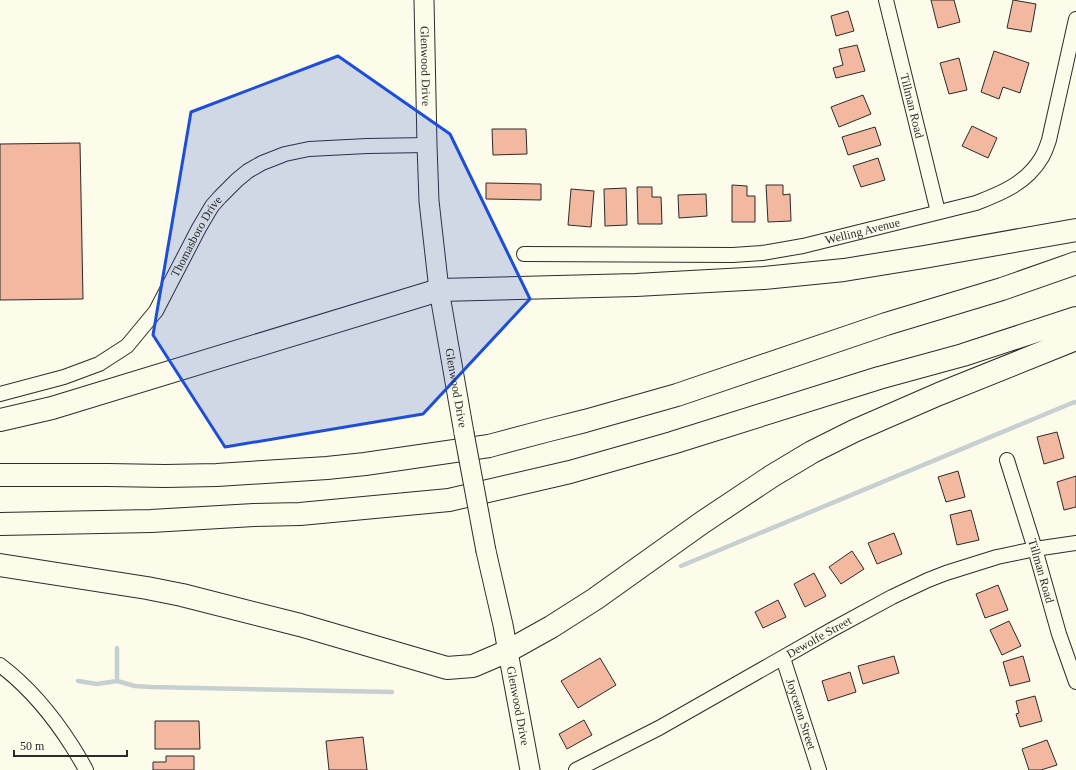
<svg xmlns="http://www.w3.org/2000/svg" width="1076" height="770" viewBox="0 0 1076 770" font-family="'Times New Roman',serif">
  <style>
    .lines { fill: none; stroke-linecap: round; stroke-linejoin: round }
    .stream { stroke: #c7d0d0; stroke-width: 4.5 }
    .building { fill: #f2b8a0; stroke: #2b2b2b }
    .street-casing { stroke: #2b2b2b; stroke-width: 16 }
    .secondary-casing { stroke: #2b2b2b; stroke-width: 21 }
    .highway-casing { stroke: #2b2b2b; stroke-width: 24 }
    .street { stroke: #fdfbea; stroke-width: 14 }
    .secondary { stroke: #fdfbea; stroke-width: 19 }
    .highway { stroke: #fdfbea; stroke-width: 22 }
    .secondary-bridge-casing { stroke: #2b2b2b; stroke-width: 21; stroke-linecap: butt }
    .secondary-bridge { stroke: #fdfbea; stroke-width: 19 }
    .marked { fill: #1d4ed8; fill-opacity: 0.2; stroke: #1d4ed8; stroke-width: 3; stroke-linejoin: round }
    .labels { text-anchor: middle; stroke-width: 3; stroke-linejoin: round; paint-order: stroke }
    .street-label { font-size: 12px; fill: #2b2b2b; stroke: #fdfbea }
  </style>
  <rect width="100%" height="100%" fill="#fdfbea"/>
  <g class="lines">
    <path class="stream" d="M 681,566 L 1072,403 L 1076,402
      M 78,681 L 97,684 L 117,681 L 135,686 L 151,687 L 392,692
      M 117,681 L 117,648"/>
  </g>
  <path class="building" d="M 931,0 L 954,0 L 960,22 L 938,28 Z
    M 1013,0 L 1036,4 L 1031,32 L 1007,28 Z
    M 848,11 L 854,31 L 836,36 L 831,16 Z
    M 857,45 L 865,71 L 836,78 L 833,68 L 843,65 L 839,49 Z
    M 994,51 L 1029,63 L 1020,93 L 1003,87 L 999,99 L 981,92 Z
    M 959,58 L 967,90 L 949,94 L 940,63 Z
    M 863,95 L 871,114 L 839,127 L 831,107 Z
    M 972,126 L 997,138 L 988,158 L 962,146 Z
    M 875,127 L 881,145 L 848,155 L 842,137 Z
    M 492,129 L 526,129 L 527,154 L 493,155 Z
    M 80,143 L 83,299 L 0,300 L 0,144 Z
    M 878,158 L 885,180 L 861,187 L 853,166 Z
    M 486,183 L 541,184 L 541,200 L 486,199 Z
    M 732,185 L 747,186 L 747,196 L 755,196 L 755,222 L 732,222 Z
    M 766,185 L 783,185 L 783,195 L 790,194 L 791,221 L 768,222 Z
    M 637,187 L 652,187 L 652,197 L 661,197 L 662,224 L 638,224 Z
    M 626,188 L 627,225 L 605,226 L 604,189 Z
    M 571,189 L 594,191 L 591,227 L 568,225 Z
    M 706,194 L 707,216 L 679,218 L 678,195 Z
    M 1057,432 L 1064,458 L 1044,464 L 1037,437 Z
    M 958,471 L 965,497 L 946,502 L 938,477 Z
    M 1076,476 L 1076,507 L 1064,510 L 1057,482 Z
    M 971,510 L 979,540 L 957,545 L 950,515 Z
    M 894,533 L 902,554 L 877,564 L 868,543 Z
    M 852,551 L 864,569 L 841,584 L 829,567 Z
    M 814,573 L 826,596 L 805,607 L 794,584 Z
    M 998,585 L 1008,610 L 985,618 L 976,594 Z
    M 778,600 L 786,617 L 763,628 L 755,612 Z
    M 1009,621 L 1021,646 L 1002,655 L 990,630 Z
    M 894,656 L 899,673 L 863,684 L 858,666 Z
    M 1023,656 L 1030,681 L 1010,686 L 1003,662 Z
    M 600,658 L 616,685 L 578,708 L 561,681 Z
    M 850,672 L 856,692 L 828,701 L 822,681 Z
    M 1035,696 L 1042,721 L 1020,727 L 1016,714 L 1019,713 L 1016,701 Z
    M 584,720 L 592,735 L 567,749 L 559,734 Z
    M 155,721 L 199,721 L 200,749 L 155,749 Z
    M 363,737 L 367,770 L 329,770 L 326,741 Z
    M 1047,740 L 1057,765 L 1041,770 L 1029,770 L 1022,749 Z
    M 166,756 L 194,756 L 194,770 L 153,770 L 153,762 L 166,762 Z"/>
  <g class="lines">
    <g class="street-casing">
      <g id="street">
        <path id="s1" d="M 886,0 L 938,212"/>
        <path id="s2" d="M 524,254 L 733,255 L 762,253 L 803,246 L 976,203 C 1002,193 1027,183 1042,157 C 1045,152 1047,146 1049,140 L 1076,19"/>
        <path id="s3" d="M 0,394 L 64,377 L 99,364 L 127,346 L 156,311 L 199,228 L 212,206 L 220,197 L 237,180 L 248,171 L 262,163 L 285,154 L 309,149 L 367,146 L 427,145"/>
        <path id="s4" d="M 1007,460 L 1035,549 L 1059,634 L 1076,682"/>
        <path id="s5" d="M 783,658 L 819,770"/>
        <path d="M 0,665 C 29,687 53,716 72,746 C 77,754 82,762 86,770"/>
        <path id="s6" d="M 576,770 L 659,728 L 833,629 L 892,597 L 928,580 L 946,573 L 997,557 L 1035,549 L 1076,543"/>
      </g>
    </g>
    <g class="secondary-casing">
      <g id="secondary">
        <path id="s7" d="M 424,0 L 427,145 L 429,201 L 439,290 L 464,433"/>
        <path id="s8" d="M 486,551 L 503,625 L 530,770"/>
      </g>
    </g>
    <g class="highway-casing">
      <path id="highway" d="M 0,420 L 52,408 L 439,290 L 636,285 L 764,278 L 844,270 L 924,257 L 1076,230
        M 0,475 L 108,475 L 165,476 L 217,475 L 327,468 L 365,464 L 489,446 L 549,430 L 585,421 L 677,395 L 886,324 L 1002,289 L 1076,263
        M 0,524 L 151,521 L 254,515 L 300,514 L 449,500 L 570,472 L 672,443 L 879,378 L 963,355 L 1076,318
        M 0,565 L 147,588 L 182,595 L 300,625 L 447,668 L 473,666 L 508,651 L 551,627 L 595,599 L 703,522 L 772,476 L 812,452 L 854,431 L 939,394 L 1076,339"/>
    </g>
    <use href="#street" class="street"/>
    <use href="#secondary" class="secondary"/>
    <use href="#highway" class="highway"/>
    <g class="secondary-bridge-casing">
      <path id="secondary-bridge" d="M 464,433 L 486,551"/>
    </g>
    <use href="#secondary-bridge" class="secondary-bridge"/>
  </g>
  <path class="marked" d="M 338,56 L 450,134 L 530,299 L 423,414 L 225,447 L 153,335 L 191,112 Z"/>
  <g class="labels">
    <g class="street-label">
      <text dy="4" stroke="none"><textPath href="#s7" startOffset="66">Glenwood Drive</textPath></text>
      <text dy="4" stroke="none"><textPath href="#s1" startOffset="109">Tillman Road</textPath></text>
      <text dy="4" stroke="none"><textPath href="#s2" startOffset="341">Welling Avenue</textPath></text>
      <text dy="4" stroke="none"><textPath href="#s3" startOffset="267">Thomasboro Drive</textPath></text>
      <text dy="4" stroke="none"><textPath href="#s7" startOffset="390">Glenwood Drive</textPath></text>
      <text dy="4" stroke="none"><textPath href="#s4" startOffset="116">Tillman Road</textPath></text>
      <text dy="4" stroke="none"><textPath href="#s6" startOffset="277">Dewolfe Street</textPath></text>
      <text dy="4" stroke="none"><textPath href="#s8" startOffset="158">Glenwood Drive</textPath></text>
      <text dy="4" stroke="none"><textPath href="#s5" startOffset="59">Joyceton Street</textPath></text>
    </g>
  </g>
  <path d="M14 750v6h113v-6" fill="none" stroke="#2b2b2b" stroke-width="2"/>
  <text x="20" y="750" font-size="12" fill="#2b2b2b" stroke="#fdfbea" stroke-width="3" paint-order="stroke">50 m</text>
</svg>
